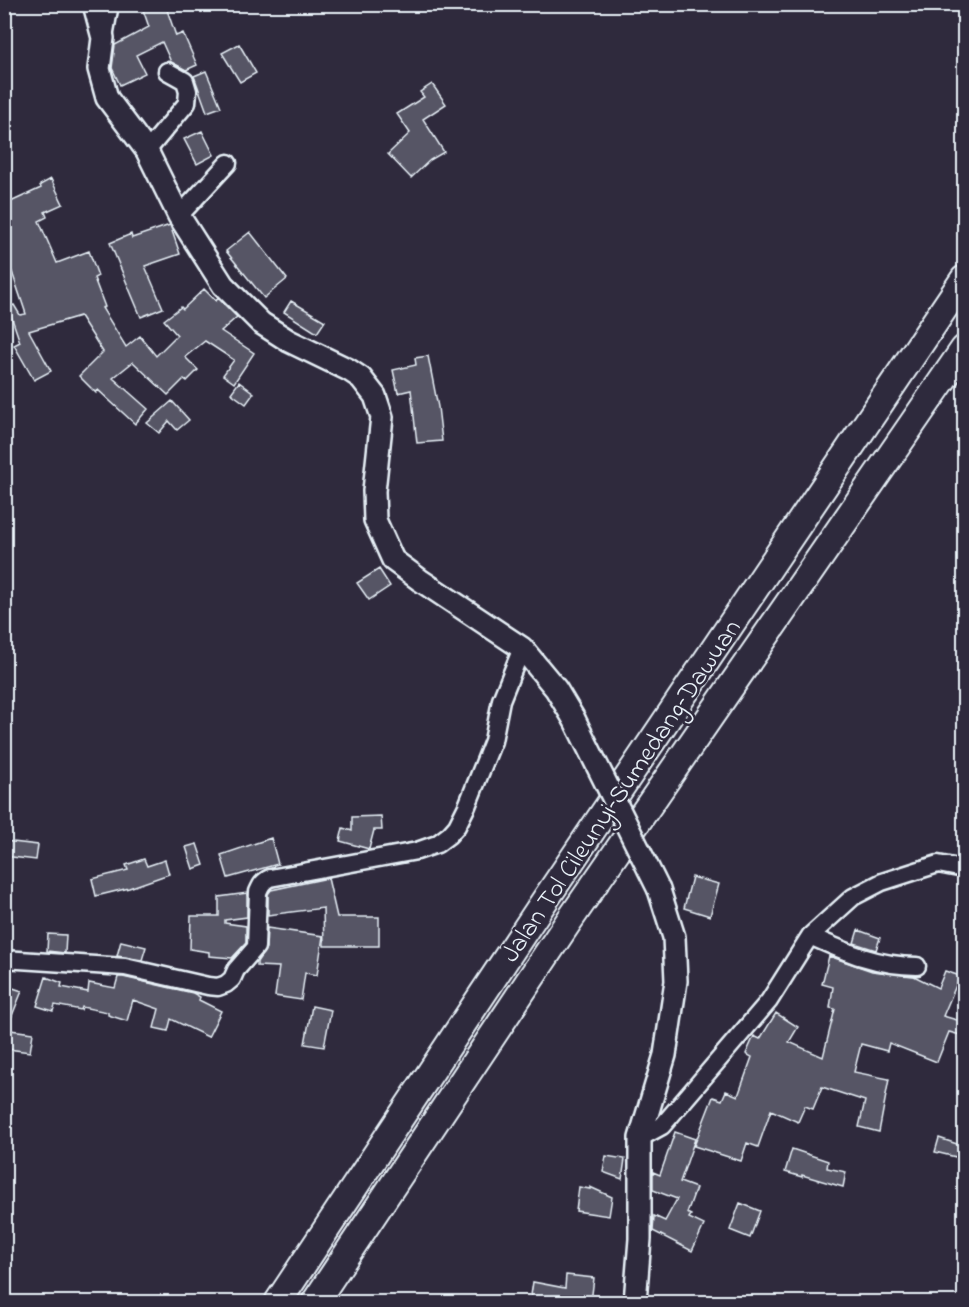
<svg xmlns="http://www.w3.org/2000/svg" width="969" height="1307" viewBox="0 0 969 1307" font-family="'Indie Flower',sans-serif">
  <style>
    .building { fill: #575565; stroke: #e8f1f8; stroke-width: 1.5 }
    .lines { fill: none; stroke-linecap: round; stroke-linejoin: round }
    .minor-casing { stroke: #e8f1f8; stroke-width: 21 }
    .major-casing { stroke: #e8f1f8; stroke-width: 26 }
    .highway-casing { stroke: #e8f1f8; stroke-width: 30 }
    .minor { stroke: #2f2a3d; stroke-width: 16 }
    .major { stroke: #2f2a3d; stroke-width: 21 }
    .highway { stroke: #2f2a3d; stroke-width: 26 }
    .major-bridge-casing { stroke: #e8f1f8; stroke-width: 26; stroke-linecap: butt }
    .major-bridge { stroke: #2f2a3d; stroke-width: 21 }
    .labels { text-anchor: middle; stroke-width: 5; stroke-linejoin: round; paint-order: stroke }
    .street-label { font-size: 26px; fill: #e8f1f8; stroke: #2f2a3d }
  </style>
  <rect width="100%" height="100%" fill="#2f2a3d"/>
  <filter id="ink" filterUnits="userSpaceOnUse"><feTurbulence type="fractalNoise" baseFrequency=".0167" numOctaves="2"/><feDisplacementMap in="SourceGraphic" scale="12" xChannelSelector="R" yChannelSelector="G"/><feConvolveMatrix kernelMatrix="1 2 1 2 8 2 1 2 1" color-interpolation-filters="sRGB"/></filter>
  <g filter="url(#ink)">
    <path class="building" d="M 141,4 L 165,4 L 176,36 L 183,33 L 197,65 L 186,70 L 171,62 L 162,42 L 136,55 L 145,73 L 120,85 L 112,68 L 115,45 L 149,27 Z
      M 239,44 L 256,73 L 240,82 L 222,53 Z
      M 206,71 L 221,107 L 207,112 L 194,76 Z
      M 432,84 L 446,104 L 423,119 L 444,152 L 430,160 L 411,178 L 388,154 L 410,133 L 397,114 L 424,97 L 420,92 Z
      M 202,131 L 214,155 L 197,164 L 184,139 Z
      M 51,179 L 63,204 L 45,212 L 47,217 L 39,221 L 57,263 L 89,251 L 98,276 L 94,278 L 105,307 L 102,308 L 126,347 L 140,336 L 156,356 L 177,335 L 164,320 L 181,307 L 183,309 L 204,289 L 216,301 L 218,298 L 237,317 L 221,331 L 254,353 L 234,383 L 223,375 L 234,360 L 205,341 L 185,357 L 198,370 L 187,381 L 184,379 L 168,395 L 133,362 L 113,378 L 148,409 L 135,424 L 98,390 L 96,393 L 79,376 L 103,352 L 80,316 L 29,331 L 51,371 L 34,380 L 14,345 L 20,342 L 8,307 L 14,305 L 20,315 L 26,314 L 12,272 L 4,274 L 4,205 L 41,188 L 40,185 Z
      M 170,225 L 180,254 L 145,266 L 163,308 L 141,317 L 110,243 L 131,234 L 132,238 Z
      M 250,232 L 287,279 L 264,298 L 226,251 Z
      M 291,301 L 325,321 L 317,333 L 284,312 Z
      M 428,356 L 438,407 L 442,441 L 417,443 L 411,390 L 398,393 L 393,370 L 416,365 L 415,358 Z
      M 239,382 L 254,393 L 246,404 L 231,393 Z
      M 172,401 L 189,420 L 177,430 L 169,421 L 159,433 L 147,423 Z
      M 379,569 L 390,586 L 369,600 L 357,583 Z
      M 381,816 L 382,830 L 374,830 L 369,849 L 340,841 L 343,828 L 352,831 L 352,817 Z
      M 271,838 L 278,864 L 228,878 L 221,855 Z
      M 4,841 L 38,845 L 36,860 L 4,856 Z
      M 197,844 L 204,865 L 193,869 L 186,847 Z
      M 144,859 L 147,866 L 165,860 L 169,874 L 129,888 L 96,896 L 92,879 L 128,870 L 126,865 Z
      M 692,877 L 719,884 L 710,916 L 684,908 Z
      M 328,878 L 337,917 L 379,917 L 379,946 L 324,946 L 323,908 L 268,915 L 268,894 L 271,890 Z
      M 247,893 L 247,917 L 225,920 L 225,923 L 246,926 L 246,943 L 232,958 L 209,956 L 209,952 L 190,949 L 191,916 L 219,916 L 219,897 Z
      M 267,928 L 323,936 L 317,975 L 305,973 L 301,1000 L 275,996 L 279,967 L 257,966 L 257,962 L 266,948 Z
      M 858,930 L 880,938 L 876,950 L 854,943 Z
      M 48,934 L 66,935 L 65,953 L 47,951 Z
      M 121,941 L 146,947 L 142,960 L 117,956 Z
      M 829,956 L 872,971 L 914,976 L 938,988 L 945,971 L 960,976 L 943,1016 L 964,1022 L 964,1036 L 949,1032 L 937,1062 L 889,1043 L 887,1051 L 861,1044 L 854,1072 L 889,1079 L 879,1132 L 859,1127 L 865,1101 L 822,1087 L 813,1109 L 805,1106 L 798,1122 L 771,1110 L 758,1147 L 747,1143 L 741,1161 L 694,1146 L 713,1097 L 722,1100 L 726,1091 L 738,1096 L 752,1057 L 746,1054 L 754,1036 L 760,1039 L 776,1013 L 798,1027 L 789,1042 L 823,1057 L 835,1009 L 830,1008 L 833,987 L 822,984 Z
      M 46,977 L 62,983 L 61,987 L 88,992 L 89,983 L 115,988 L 118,977 L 123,977 L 193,993 L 200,997 L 199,1000 L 221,1011 L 208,1037 L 171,1019 L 168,1031 L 154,1028 L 159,1009 L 133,1000 L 127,1021 L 108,1015 L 108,1012 L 82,1007 L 81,1010 L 55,1005 L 53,1011 L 37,1006 Z
      M 4,985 L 22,991 L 5,1033 L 4,1033 Z
      M 312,1006 L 331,1010 L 324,1047 L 305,1044 Z
      M 10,1030 L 33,1033 L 30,1052 L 8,1049 Z
      M 675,1132 L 695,1139 L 680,1182 L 696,1188 L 687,1213 L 691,1215 L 689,1218 L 704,1225 L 692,1251 L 653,1231 L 654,1216 L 665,1221 L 677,1199 L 653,1190 L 653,1172 L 660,1175 Z
      M 939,1138 L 960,1145 L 956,1157 L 935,1152 Z
      M 792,1149 L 828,1161 L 827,1168 L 846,1172 L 843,1187 L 802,1175 L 802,1177 L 785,1172 Z
      M 606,1156 L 625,1159 L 622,1179 L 603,1172 Z
      M 579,1187 L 590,1189 L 590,1187 L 612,1197 L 609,1216 L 576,1211 Z
      M 740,1203 L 760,1211 L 750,1238 L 730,1230 Z
      M 566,1275 L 594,1278 L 591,1302 L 530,1302 L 533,1282 L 565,1288 Z"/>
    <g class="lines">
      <g class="minor-casing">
        <path id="minor" d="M 104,37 L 110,4
          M 147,151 L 187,103 L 188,91 L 185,81 L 167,71
          M 179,216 L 228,163
          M 810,936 C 846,952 877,966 917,966
          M 4,959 L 125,967 L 208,986 L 218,987 L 226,984 L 232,979 L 236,970 L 256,947 L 258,892 C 261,885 263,881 270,878 L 417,851 L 437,844 L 449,835 L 457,826 L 467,806 L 493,741 L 501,700 L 522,648
          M 640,1138 L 662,1126 L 769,1001 L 810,936 L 853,897 L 882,882 L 938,864 L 964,869"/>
      </g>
      <g class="major-casing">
        <path id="major" d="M 94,4 L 103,38 L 99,69 L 107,98 L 147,151 L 179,216 L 223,285 L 261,323 L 289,341 L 349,370 L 361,378 L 375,396 L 382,417 L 374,491 L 375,520 L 393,560 L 420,580 L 522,648 L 556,689 L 574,719
          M 635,1302 L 640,1239 L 640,1138 L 665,1055 L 676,981 L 674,937 L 659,890"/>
      </g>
      <g class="highway-casing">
        <path id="highway" d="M 278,1302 L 547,897 L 964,279
          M 315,1302 L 569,921 L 964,349"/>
      </g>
      <use href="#minor" class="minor"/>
      <use href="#major" class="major"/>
      <use href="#highway" class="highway"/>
      <g class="major-bridge-casing">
        <path id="major-bridge" d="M 574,719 L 659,890"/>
      </g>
      <use href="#major-bridge" class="major-bridge"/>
    </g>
  </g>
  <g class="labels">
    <g class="street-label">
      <text transform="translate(620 790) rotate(-56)" y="9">Jalan Tol Cileunyi–Sumedang–Dawuan</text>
    </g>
  </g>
  <rect width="969" height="1307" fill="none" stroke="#2f2a3d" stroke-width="24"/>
  <rect x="12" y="12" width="945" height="1283" fill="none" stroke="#e8f1f8" stroke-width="2" filter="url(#ink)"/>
</svg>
